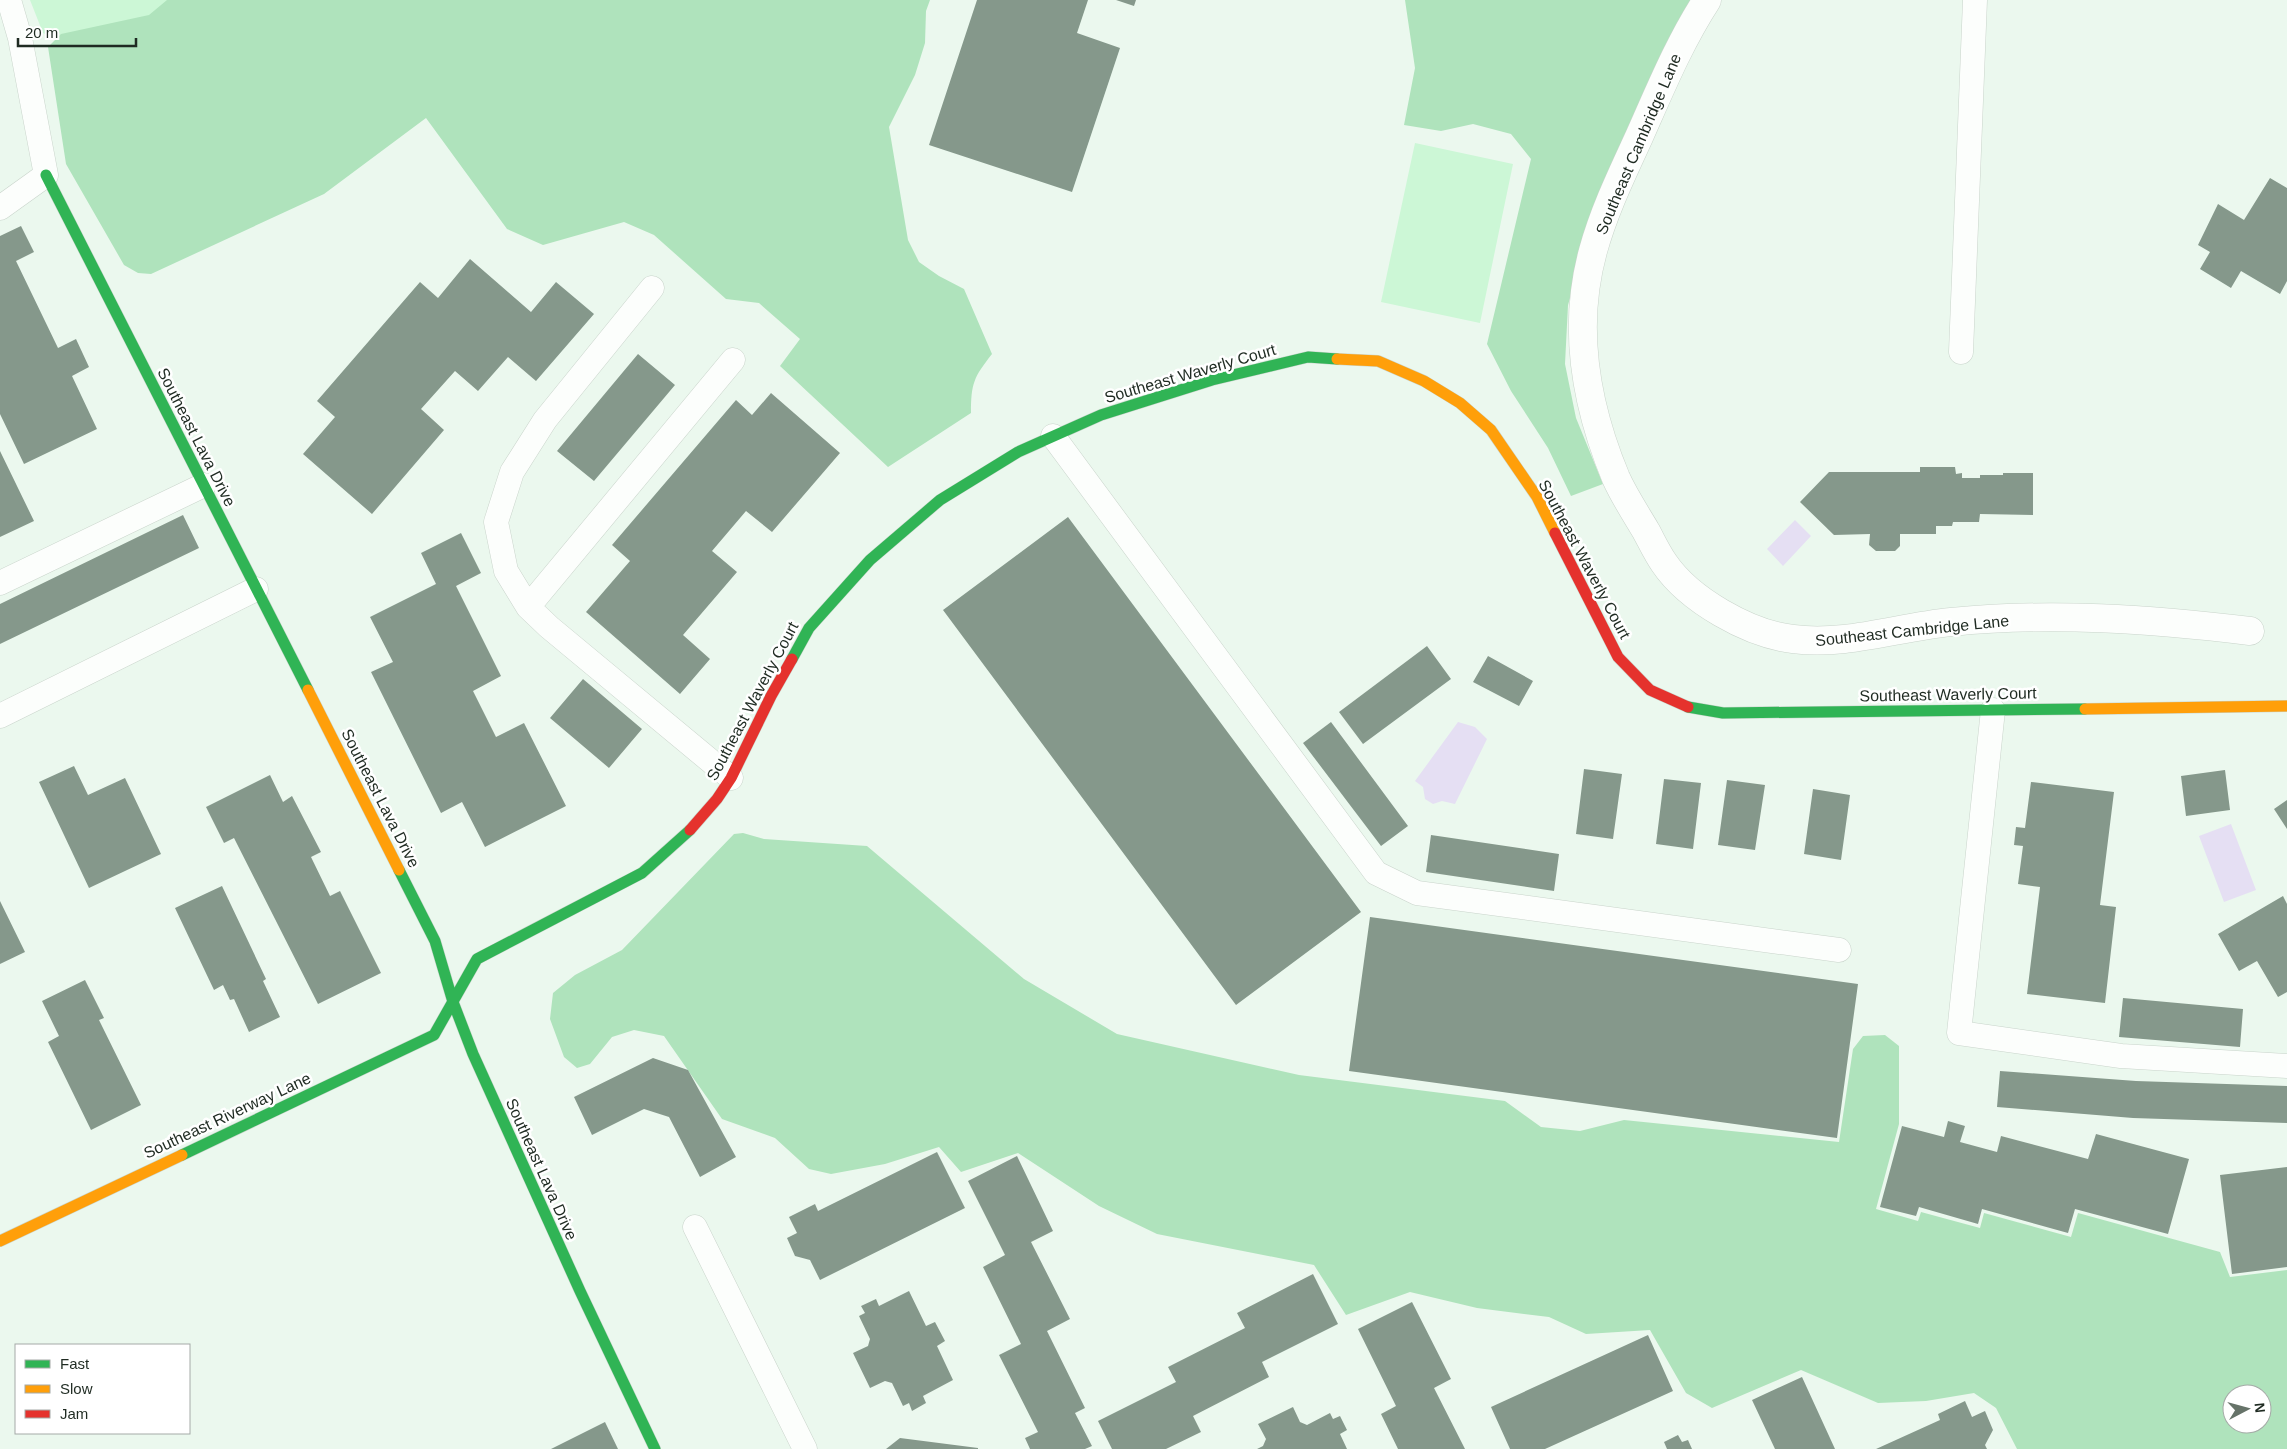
<svg xmlns="http://www.w3.org/2000/svg" width="2287" height="1449" viewBox="0 0 2287 1449" font-family="Arial,sans-serif">
  <style>
    .green { fill: #ccf7d6 }
    .forest { fill: #afe3bc; fill-rule: evenodd }
    .water { fill: #e5dff3 }
    .building { fill: #85988b }
    .lines { fill: none; stroke-linecap: round; stroke-linejoin: round }
    .lane-casing { stroke: #c9d4cb; stroke-width: 25 }
    .street-casing { stroke: #c9d4cb; stroke-width: 29 }
    .fast-casing { stroke: #c9d4cb; stroke-width: 12 }
    .slow-casing { stroke: #c9d4cb; stroke-width: 12 }
    .jam-casing { stroke: #c9d4cb; stroke-width: 12 }
    .lane { stroke: #fcfefc; stroke-width: 24 }
    .street { stroke: #fcfefc; stroke-width: 28 }
    .fast { stroke: #30b455; stroke-width: 11 }
    .slow { stroke: #ff9f0a; stroke-width: 11 }
    .jam { stroke: #e5322d; stroke-width: 11 }
    .labels { text-anchor: middle; stroke-width: 5; stroke-linejoin: round; paint-order: stroke }
    .street-label { font-size: 16px; fill: #1f2b22; stroke: #fff }
  </style>
  <rect width="100%" height="100%" fill="#ebf8ee"/>
  <path class="green" d="M 30,0 L 238,0 L 103,64 L 43,33 Z
    M 1415,143 L 1513,164 L 1480,323 L 1381,302 Z"/>
  <path class="forest" d="M 167,0 L 930,0 L 926,11 L 925,43 L 915,75 L 889,127 L 908,240 L 919,262 L 939,276 L 964,289 L 992,354 C 974,377 971,383 971,413 L 888,467 L 780,366 L 800,339 L 759,303 L 726,299 L 654,235 L 624,222 L 543,245 L 507,229 L 426,118 L 324,194 L 151,274 L 138,273 L 124,265 L 66,164 L 48,47 L 61,34 L 149,15 Z
    M 1405,0 L 1691,0 L 1673,31 L 1581,260 L 1568,305 L 1565,364 L 1576,418 L 1603,484 L 1571,496 L 1548,448 L 1511,391 L 1487,344 L 1531,159 L 1511,134 L 1473,124 L 1441,131 L 1404,125 L 1415,68 Z
    M 743,833 L 764,839 L 867,846 L 1024,979 L 1117,1034 L 1299,1075 L 1505,1101 L 1541,1127 L 1580,1131 L 1624,1120 L 1839,1142 L 1853,1049 L 1863,1036 L 1885,1035 L 1899,1046 L 1899,1124 L 1876,1209 L 1918,1221 L 1921,1212 L 1980,1228 L 1984,1213 L 2071,1237 L 2078,1213 L 2220,1252 L 2230,1277 L 2287,1270 L 2287,1449 L 2017,1449 L 1996,1408 L 1974,1393 L 1926,1401 L 1878,1403 L 1801,1370 L 1712,1408 L 1686,1393 L 1650,1330 L 1586,1334 L 1549,1317 L 1477,1308 L 1410,1292 L 1346,1315 L 1314,1265 L 1157,1234 L 1099,1206 L 1018,1153 L 961,1172 L 939,1147 L 885,1164 L 831,1174 L 809,1169 L 775,1138 L 722,1119 L 664,1036 L 634,1030 L 612,1037 L 590,1064 L 577,1068 L 564,1057 L 550,1019 L 553,993 L 575,975 L 622,950 L 734,834 ZM 2232,1394 L 2262,1394 L 2262,1424 L 2232,1424 Z"/>
  <path class="water" d="M 1795,520 L 1811,536 L 1783,566 L 1767,549 Z
    M 1458,722 L 1475,727 L 1487,739 L 1455,804 L 1442,801 L 1433,804 L 1425,799 L 1423,787 L 1415,781 Z
    M 2231,824 L 2256,890 L 2224,902 L 2199,836 Z"/>
  <path class="building" d="M 977,0 L 1088,0 L 1077,33 L 1120,48 L 1072,192 L 929,145 Z
    M 1116,0 L 1136,0 L 1134,6 Z
    M 2270,178 L 2287,188 L 2287,281 L 2280,294 L 2241,271 L 2231,288 L 2200,269 L 2210,252 L 2198,245 L 2218,204 L 2244,220 Z
    M 21,226 L 34,252 L 16,261 L 58,348 L 76,339 L 89,367 L 72,376 L 97,429 L 24,464 L 0,414 L 0,236 Z
    M 470,259 L 531,312 L 556,282 L 594,314 L 536,381 L 508,357 L 478,391 L 455,371 L 421,409 L 444,430 L 372,514 L 303,454 L 335,417 L 317,401 L 420,282 L 438,298 Z
    M 638,354 L 675,385 L 594,481 L 557,451 Z
    M 771,393 L 840,453 L 772,532 L 746,511 L 712,551 L 737,572 L 683,635 L 710,659 L 680,694 L 586,612 L 630,561 L 612,545 L 736,400 L 752,415 Z
    M 0,451 L 34,521 L 0,537 Z
    M 1920,467 L 1955,467 L 1956,474 L 1962,473 L 1962,478 L 1980,478 L 1980,475 L 2003,475 L 2003,473 L 2033,473 L 2033,515 L 1980,514 L 1979,522 L 1953,522 L 1952,526 L 1936,526 L 1936,534 L 1900,534 L 1900,546 L 1895,551 L 1876,551 L 1869,545 L 1870,534 L 1834,535 L 1800,502 L 1829,472 L 1920,472 Z
    M 183,515 L 199,548 L 0,644 L 0,604 Z
    M 1068,517 L 1361,912 L 1236,1005 L 943,610 Z
    M 461,533 L 481,573 L 456,586 L 501,676 L 473,691 L 496,737 L 524,723 L 566,806 L 485,847 L 462,802 L 441,813 L 371,672 L 393,662 L 370,617 L 436,584 L 421,553 Z
    M 1427,646 L 1451,679 L 1363,744 L 1339,712 Z
    M 1488,656 L 1533,681 L 1519,706 L 1473,682 Z
    M 583,679 L 642,729 L 609,768 L 550,718 Z
    M 1331,722 L 1408,826 L 1381,846 L 1303,743 Z
    M 74,766 L 88,795 L 125,778 L 161,854 L 89,888 L 39,782 Z
    M 1584,769 L 1622,774 L 1613,839 L 1576,834 Z
    M 2225,770 L 2230,810 L 2186,816 L 2181,776 Z
    M 270,775 L 283,802 L 292,796 L 321,852 L 311,857 L 330,896 L 340,891 L 381,973 L 318,1004 L 234,838 L 224,843 L 206,807 Z
    M 1664,779 L 1701,783 L 1693,849 L 1656,844 Z
    M 1727,780 L 1765,785 L 1755,850 L 1718,845 Z
    M 2031,782 L 2114,792 L 2100,905 L 2116,907 L 2105,1003 L 2027,994 L 2040,887 L 2018,884 L 2023,846 L 2014,845 L 2016,827 L 2025,828 Z
    M 1813,789 L 1850,795 L 1841,860 L 1804,854 Z
    M 2287,800 L 2287,829 L 2274,809 Z
    M 1431,835 L 1559,854 L 1554,891 L 1426,872 Z
    M 222,886 L 266,979 L 263,981 L 280,1017 L 249,1032 L 234,999 L 230,1000 L 223,985 L 214,990 L 175,908 Z
    M 2283,896 L 2287,904 L 2287,992 L 2278,997 L 2257,961 L 2239,971 L 2218,934 Z
    M 0,901 L 25,952 L 0,964 Z
    M 1370,917 L 1858,984 L 1837,1138 L 1349,1071 Z
    M 85,980 L 104,1018 L 99,1020 L 141,1105 L 91,1130 L 48,1042 L 59,1036 L 42,1001 Z
    M 2123,998 L 2243,1009 L 2240,1047 L 2119,1037 Z
    M 653,1058 L 688,1070 L 736,1157 L 700,1177 L 669,1117 L 644,1109 L 592,1135 L 574,1097 Z
    M 2000,1071 L 2136,1081 L 2287,1086 L 2287,1123 L 2133,1118 L 1997,1107 Z
    M 1948,1121 L 1965,1126 L 1960,1142 L 1997,1152 L 2001,1136 L 2088,1159 L 2096,1134 L 2189,1159 L 2168,1234 L 2075,1209 L 2068,1233 L 1982,1209 L 1978,1224 L 1919,1207 L 1916,1216 L 1880,1207 L 1902,1126 L 1944,1137 Z
    M 937,1152 L 965,1208 L 820,1280 L 810,1260 L 795,1256 L 787,1238 L 797,1233 L 789,1217 L 815,1204 L 818,1211 Z
    M 1017,1156 L 1053,1231 L 1031,1242 L 1070,1319 L 1047,1331 L 1085,1408 L 1075,1413 L 1092,1446 L 1085,1449 L 1030,1449 L 1025,1438 L 1038,1432 L 999,1355 L 1021,1344 L 983,1267 L 1005,1255 L 968,1181 Z
    M 2287,1167 L 2287,1267 L 2232,1274 L 2220,1175 Z
    M 1313,1274 L 1338,1324 L 1262,1362 L 1269,1377 L 1193,1416 L 1201,1432 L 1166,1449 L 1112,1449 L 1098,1421 L 1176,1382 L 1168,1367 L 1245,1328 L 1237,1313 Z
    M 909,1291 L 926,1326 L 935,1322 L 945,1341 L 937,1346 L 953,1380 L 923,1396 L 926,1403 L 912,1411 L 909,1403 L 903,1406 L 892,1383 L 885,1381 L 870,1388 L 853,1353 L 868,1346 L 870,1339 L 859,1316 L 865,1313 L 861,1306 L 876,1299 L 879,1306 Z
    M 1412,1302 L 1451,1379 L 1434,1388 L 1465,1449 L 1398,1449 L 1381,1414 L 1396,1406 L 1358,1329 Z
    M 1648,1335 L 1673,1391 L 1545,1449 L 1510,1449 L 1491,1407 Z
    M 1802,1377 L 1835,1449 L 1775,1449 L 1752,1400 Z
    M 1965,1401 L 1972,1417 L 1985,1411 L 1993,1430 L 1985,1445 L 1987,1449 L 1876,1449 L 1940,1420 L 1938,1414 Z
    M 1293,1407 L 1300,1422 L 1307,1425 L 1330,1413 L 1333,1419 L 1340,1416 L 1347,1430 L 1340,1434 L 1347,1449 L 1257,1449 L 1263,1446 L 1266,1439 L 1258,1424 Z
    M 605,1422 L 618,1449 L 551,1449 Z
    M 1678,1435 L 1682,1442 L 1688,1440 L 1692,1449 L 1667,1449 L 1664,1442 Z
    M 900,1438 L 978,1448 L 978,1449 L 886,1449 Z"/>
  <g class="lines">
    <g class="lane-casing">
      <path id="lane" d="M 0,208 L 46,175 L 20,38 L 9,0
        M 652,288 L 545,420 L 512,472 L 496,522 L 506,571 L 528,607 L 549,627 L 731,778
        M 1961,352 L 1975,0
        M 1053,436 L 1376,873 L 1417,893 L 1839,950
        M 0,583 L 204,485
        M 528,607 L 733,360
        M 1993,710 L 1959,1033 L 2121,1056 L 2287,1066
        M 0,716 L 256,589
        M 695,1227 L 805,1449"/>
    </g>
    <g class="street-casing">
      <path id="street" d="M 1707,0 C 1679,43 1660,90 1639,137 C 1622,174 1604,211 1593,251 C 1572,327 1586,406 1616,478 C 1624,496 1636,514 1646,531 C 1652,542 1657,553 1664,563 C 1689,600 1749,634 1793,639 C 1846,646 1898,627 1951,622 C 2051,612 2151,619 2250,631"/>
    </g>
    <g class="fast-casing">
      <path id="fast" d="M 46,175 L 308,690
        M 792,659 L 809,628 L 870,560 L 940,500 L 1018,452 L 1101,415 L 1212,380 L 1308,357 L 1337,359
        M 1688,707 L 1723,713 L 2085,709
        M 399,870 L 435,941 L 453,1002 L 473,1054 L 580,1291 L 655,1449
        M 182,1155 L 434,1035 L 477,959 L 642,873 L 690,830"/>
    </g>
    <g class="slow-casing">
      <path id="slow" d="M 1337,359 L 1378,361 L 1424,381 L 1460,403 L 1491,430 L 1537,497 L 1555,533
        M 308,690 L 399,870
        M 2085,709 L 2287,706
        M 0,1241 L 182,1155"/>
    </g>
    <g class="jam-casing">
      <path id="jam" d="M 1555,533 L 1618,657 L 1650,690 L 1688,707
        M 690,830 L 717,799 L 731,778 L 771,696 L 792,659"/>
    </g>
    <use href="#lane" class="lane"/>
    <use href="#street" class="street"/>
    <use href="#fast" class="fast"/>
    <use href="#slow" class="slow"/>
    <use href="#jam" class="jam"/>
  </g>
  <g class="labels">
    <g class="street-label">
      <text transform="translate(1638 144) rotate(-67)" y="6">Southeast Cambridge Lane</text>
      <text transform="translate(1190 373) rotate(-16)" y="6">Southeast Waverly Court</text>
      <text transform="translate(197 437) rotate(63)" y="6">Southeast Lava Drive</text>
      <text transform="translate(1585 559) rotate(62)" y="6">Southeast Waverly Court</text>
      <text transform="translate(1912 630) rotate(-6)" y="6">Southeast Cambridge Lane</text>
      <text transform="translate(1948 694) rotate(-1)" y="6">Southeast Waverly Court</text>
      <text transform="translate(752 701) rotate(-62)" y="6">Southeast Waverly Court</text>
      <text transform="translate(381 798) rotate(63)" y="6">Southeast Lava Drive</text>
      <text transform="translate(227 1115) rotate(-25)" y="6">Southeast Riverway Lane</text>
      <text transform="translate(542 1169) rotate(66)" y="6">Southeast Lava Drive</text>
    </g>
  </g>
  <rect x="15" y="1344" width="175" height="90" fill="#ffffff" stroke="#a5aaa7"/>
  <rect x="25" y="1360" width="25" height="8" fill="#30b455" stroke="#a5aaa7"/>
  <text x="60" y="1369" font-size="15" fill="#1f2b22">Fast</text>
  <rect x="25" y="1385" width="25" height="8" fill="#ff9f0a" stroke="#a5aaa7"/>
  <text x="60" y="1394" font-size="15" fill="#1f2b22">Slow</text>
  <rect x="25" y="1410" width="25" height="8" fill="#e5322d" stroke="#a5aaa7"/>
  <text x="60" y="1419" font-size="15" fill="#1f2b22">Jam</text>
  <g transform="translate(2247 1409) rotate(84)"><circle r="24" fill="#ffffff" stroke="#a5aaa7"/>
  <path d="M0-4L9 19L0 12L-9 19Z" fill="#667369"/>
  <text y="-8" font-size="14" font-weight="bold" text-anchor="middle" fill="#1f2b22">N</text>
  </g>
  <path d="M18 38v8h118v-8" fill="none" stroke="#1f2b22" stroke-width="2.5"/>
  <text x="25" y="38" font-size="15" fill="#1f2b22" stroke="#ffffff" stroke-width="4" paint-order="stroke">20 m</text>
</svg>
